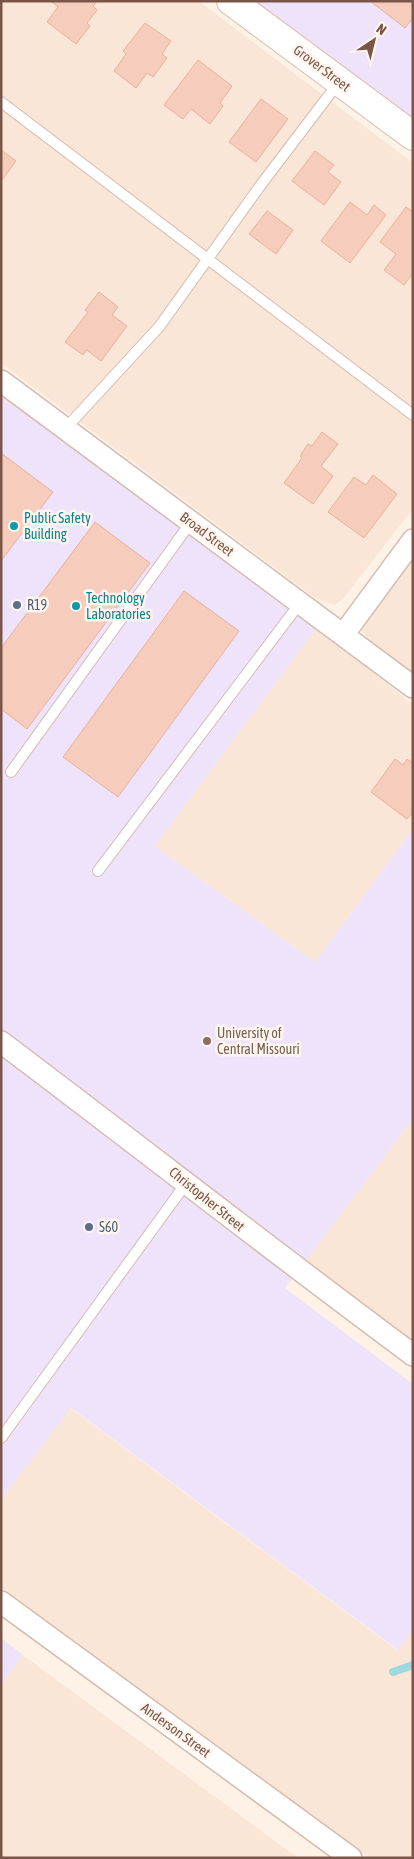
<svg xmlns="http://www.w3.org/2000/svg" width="414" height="1859" viewBox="0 0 414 1859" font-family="'Asap Condensed',sans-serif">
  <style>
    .residential { fill: #f9e6d7 }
    .education { fill: #efe3fb }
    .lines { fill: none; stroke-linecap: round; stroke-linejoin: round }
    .stream { stroke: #9edadd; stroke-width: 8 }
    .building { fill: #f6cdbc; stroke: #eab09b }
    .lane-casing { stroke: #d4bbae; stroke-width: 12 }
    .street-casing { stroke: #d4bbae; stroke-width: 24 }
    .secondary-casing { stroke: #dabcad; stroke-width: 30 }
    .lane { stroke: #fff; stroke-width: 10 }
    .street { stroke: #fff; stroke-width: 21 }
    .secondary { stroke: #fff; stroke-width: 28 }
    .culture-dot { fill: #0f9aa8; stroke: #fff7ef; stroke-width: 2 }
    .service-dot { fill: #5c6f8a; stroke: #fff7ef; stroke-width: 2 }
    .education-dot { fill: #8d6e63; stroke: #fff7ef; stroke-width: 2 }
    .labels { text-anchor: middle; stroke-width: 5; stroke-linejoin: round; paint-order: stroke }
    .street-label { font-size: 14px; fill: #7b5548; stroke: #fff7ef }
    .culture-label { font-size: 14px; fill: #0d838f; stroke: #fff7ef; text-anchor: start }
    .service-label { font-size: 14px; fill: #4e5e75; stroke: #fff7ef; text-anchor: start }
    .education-label { font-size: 14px; fill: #785e54; stroke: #fff7ef; text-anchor: start }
  </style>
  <rect width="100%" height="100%" fill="#fef2e7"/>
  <path class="residential" d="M 1,1 L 199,1 L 413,163 L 413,509 L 342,600 L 335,605 L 315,598 L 1,363 Z
    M 413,557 L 413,673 L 368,639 L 362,631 L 363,623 Z
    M 317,627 L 413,705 L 413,829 L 315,962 L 155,846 Z
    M 413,1119 L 413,1347 L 303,1264 Z
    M 70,1408 L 397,1650 L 413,1630 L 413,1858 L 369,1858 L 1,1587 L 1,1500 Z
    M 23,1655 L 298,1858 L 1,1858 L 1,1686 Z"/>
  <path class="education" d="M 254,1 L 413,1 L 413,123 Z
    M 1,390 L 317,627 L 155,846 L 315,962 L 413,829 L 413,1119 L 285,1288 L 413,1384 L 413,1630 L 398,1650 L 71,1408 L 1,1500 Z
    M 1,1638 L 23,1655 L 1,1686 Z"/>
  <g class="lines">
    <path class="stream" d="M 393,1672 L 413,1665"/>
  </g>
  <path class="building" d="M 51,1 L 97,1 L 93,6 L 97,10 L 87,23 L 90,26 L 76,44 L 47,22 L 58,7 Z
    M 370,1 L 413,1 L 413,18 L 405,28 Z
    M 145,23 L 171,41 L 162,54 L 167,58 L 153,77 L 147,73 L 136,88 L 114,71 L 126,54 L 123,51 Z
    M 198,60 L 232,86 L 220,103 L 223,106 L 210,124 L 191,109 L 183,119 L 164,105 Z
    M 261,99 L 288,119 L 256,162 L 229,142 Z
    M 1,150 L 16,161 L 1,181 Z
    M 315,151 L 334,165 L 328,172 L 341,182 L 324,205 L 292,181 Z
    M 350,202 L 367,215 L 374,205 L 386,215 L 350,263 L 321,241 Z
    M 406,207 L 413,212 L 413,273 L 404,285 L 384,270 L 396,254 L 380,242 Z
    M 267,211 L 293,230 L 276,254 L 249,234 Z
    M 99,292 L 118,307 L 112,315 L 127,326 L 101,361 L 87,350 L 83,355 L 65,342 L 88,312 L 85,310 Z
    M 322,432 L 338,444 L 321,466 L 333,476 L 313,504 L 284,483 L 302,458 L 300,456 L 308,444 L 312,446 Z
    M 1,453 L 53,492 L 1,561 Z
    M 373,475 L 397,494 L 364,538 L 328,512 L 354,477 L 366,485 Z
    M 95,522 L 150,563 L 27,729 L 1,709 L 1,648 Z
    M 184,591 L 239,631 L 118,797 L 63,757 Z
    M 395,759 L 403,765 L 407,759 L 413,763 L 413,812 L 407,819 L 371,792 Z"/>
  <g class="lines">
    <g class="lane-casing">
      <path id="lane" d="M 1,102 L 413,415
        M 65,429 L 159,327 L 260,186 L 339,82
        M 11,772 L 191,522
        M 98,871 L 300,603
        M 1,1438 L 187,1182"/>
    </g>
    <g class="street-casing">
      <path id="street" d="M 1,381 L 413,687
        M 343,635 L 413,540
        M 1,1042 C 139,1146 274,1252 413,1355
        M 1,1602 L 351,1858"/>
    </g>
    <g class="secondary-casing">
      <path id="secondary" d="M 231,1 L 413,136"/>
    </g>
    <use href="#lane" class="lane"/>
    <use href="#street" class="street"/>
    <use href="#secondary" class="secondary"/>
  </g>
  <g class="culture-dot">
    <circle cx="14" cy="526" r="5"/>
    <circle cx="76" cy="606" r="5"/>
  </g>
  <g class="service-dot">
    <circle cx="17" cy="605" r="5"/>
    <circle cx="89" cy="1227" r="5"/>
  </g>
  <circle class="education-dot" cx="207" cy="1041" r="5"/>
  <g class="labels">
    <g class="street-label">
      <text transform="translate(322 68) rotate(37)" y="5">Grover Street</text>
      <text transform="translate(207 534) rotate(37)" y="5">Broad Street</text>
      <text transform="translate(207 1199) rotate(39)" y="5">Christopher Street</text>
      <text transform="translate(176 1730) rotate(36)" y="5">Anderson Street</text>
    </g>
    <g class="culture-label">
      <text x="24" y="523">Public Safety<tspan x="24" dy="16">Building</tspan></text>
      <text x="86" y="603">Technology<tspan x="86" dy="16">Laboratories</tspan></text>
    </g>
    <g class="service-label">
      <text x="27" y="610">R19</text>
      <text x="99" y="1232">S60</text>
    </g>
    <g class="education-label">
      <text x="217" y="1038">University of<tspan x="217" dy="16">Central Missouri</tspan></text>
    </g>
  </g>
  <rect width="414" height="1859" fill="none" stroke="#7b5548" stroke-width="5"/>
  <g transform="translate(374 40) rotate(35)" stroke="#fff7ef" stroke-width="4" paint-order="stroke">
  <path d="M0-4L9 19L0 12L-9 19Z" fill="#7b5548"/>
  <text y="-8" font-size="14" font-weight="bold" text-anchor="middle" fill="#7b5548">N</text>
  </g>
</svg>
